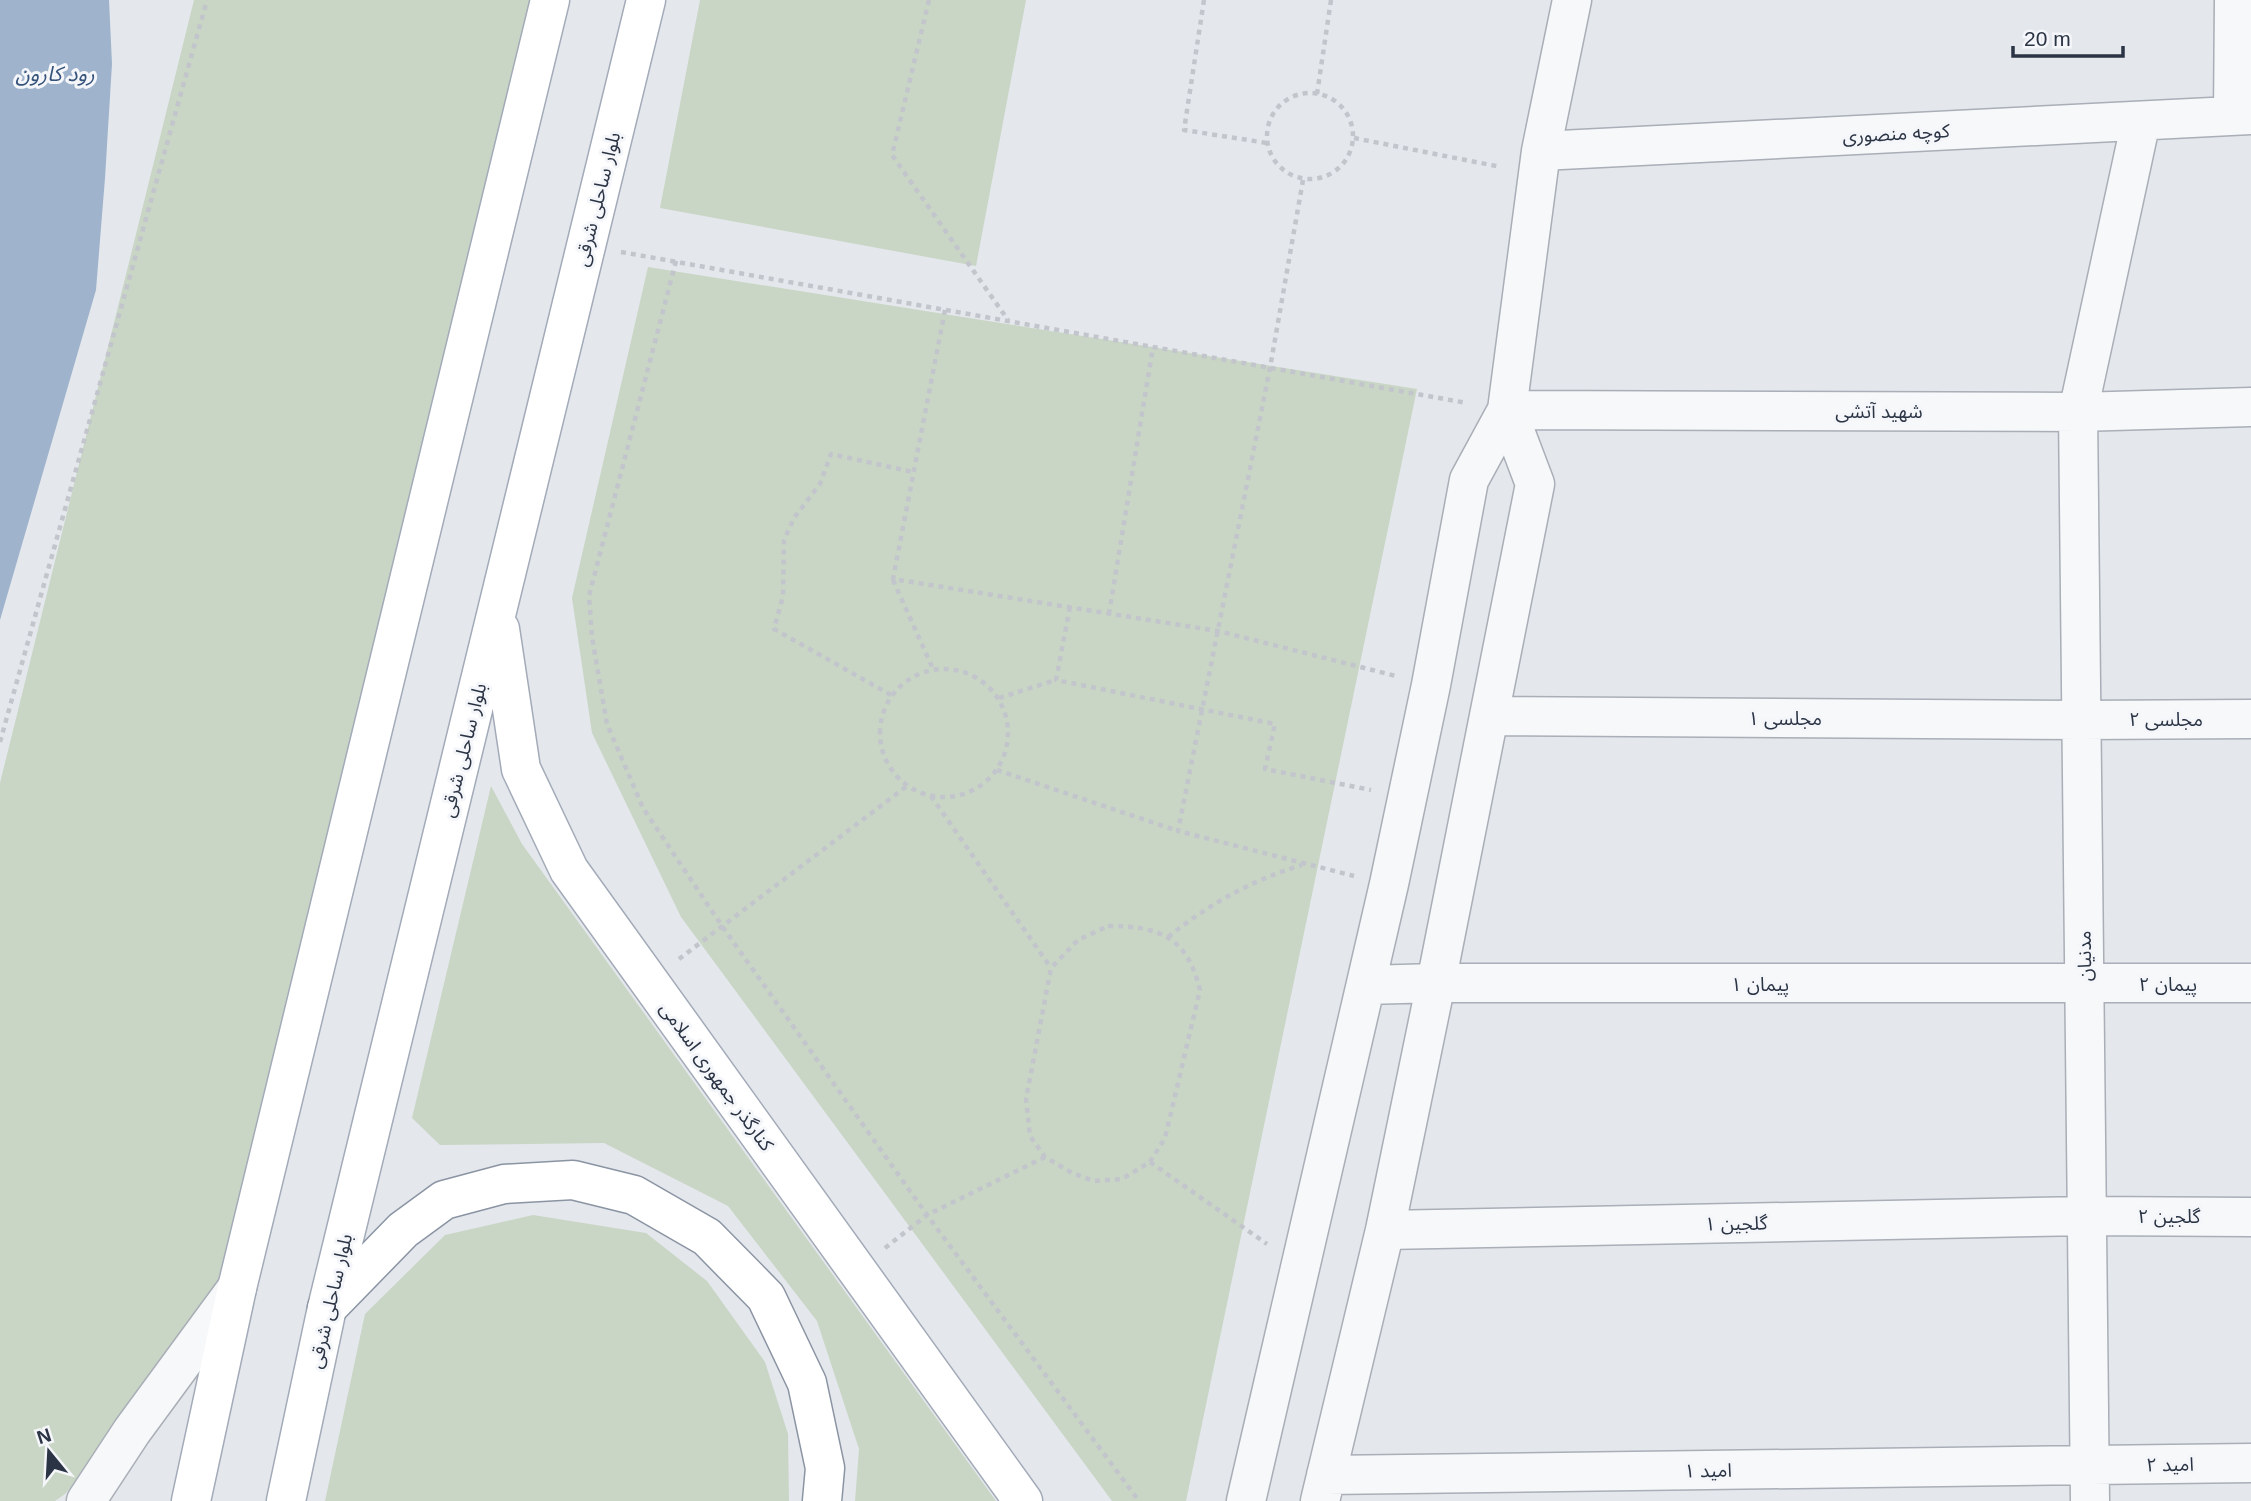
<svg xmlns="http://www.w3.org/2000/svg" width="2251" height="1501" viewBox="0 0 2251 1501" font-family="Arial,'Noto Sans Arabic',sans-serif">
  <style>
    .green { fill: #c9d6c5 }
    .water { fill: #9fb4cc }
    .lines { fill: none; stroke-linecap: round; stroke-linejoin: round }
    .minor-casing { stroke: #a9aeb7; stroke-width: 41 }
    .major-casing { stroke: #a3abb8; stroke-width: 41 }
    .highway-casing { stroke: #8b94a3; stroke-width: 41 }
    .path { stroke: #c2c5cb; stroke-width: 4.5; stroke-dasharray: 5 5; stroke-linecap: butt }
    .minor { stroke: #f7f8fa; stroke-width: 38 }
    .major { stroke: #fff; stroke-width: 38 }
    .highway { stroke: #fff; stroke-width: 38 }
    .labels { text-anchor: middle; stroke-width: 6; stroke-linejoin: round; paint-order: stroke }
    .street-label { font-size: 19px; fill: #2b3445; stroke: #f4f6f9 }
    .water-label { font-size: 21px; font-style: italic; fill: #34527a; stroke: #f4f6f9 }
  </style>
  <rect width="100%" height="100%" fill="#e4e7ec"/>
  <path class="green" d="M 194,0 L 552,0 L 237,1288 L 65,1494 L 55,1501 L 0,1501 L 0,783 Z
    M 700,0 L 1026,0 L 976,266 L 660,208 Z
    M 648,267 L 1417,389 L 1186,1501 L 1112,1501 L 681,917 L 592,733 L 572,598 Z
    M 491,786 L 522,844 L 996,1501 L 855,1501 L 859,1449 L 817,1321 L 728,1206 L 604,1143 L 440,1145 L 412,1118 Z
    M 533,1215 L 646,1233 L 707,1281 L 765,1362 L 788,1434 L 789,1501 L 325,1501 L 365,1314 L 445,1235 Z"/>
  <path class="water" d="M 0,0 L 109,0 L 112,64 L 105,178 L 96,290 L 0,620 Z"/>
  <g class="lines">
    <g class="minor-casing">
      <path id="minor" d="M 2233,116 L 2234,0
        M 1541,151 L 2251,115
        M 1507,410 L 2078,412 L 2251,407
        M 1489,716 L 2081,720 L 2251,719
        M 1367,985 L 1436,983 L 2251,983
        M 1385,1230 L 2087,1216 L 2251,1217
        M 1326,1475 L 2251,1463
        M 86,1501 L 132,1431 L 237,1288
        M 1246,1501 L 1389,884 L 1431,685 L 1469,480 L 1507,410 L 1541,151 L 1572,0
        M 1320,1501 L 1385,1230 L 1436,983 L 1535,484 L 1507,410
        M 2090,1501 L 2078,412 L 2141,121"/>
    </g>
    <g class="major-casing">
      <path id="major" d="M 500,629 L 521,769 L 569,870 L 1023,1501
        M 191,1501 L 237,1288 L 550,0
        M 286,1501 L 327,1308 L 646,0"/>
    </g>
    <g class="highway-casing">
      <path id="highway" d="M 327,1308 L 403,1230 L 444,1200 L 504,1184 L 573,1180 L 634,1195 L 707,1237 L 766,1297 L 807,1383 L 825,1468 L 822,1501"/>
    </g>
    <path class="path" d="M 929,0 L 892,155 L 1008,320
      M 1204,0 L 1184,130 L 1267,143
      M1267 136a43 43 0 1 1 86 0a43 43 0 1 1-86 0Z
      M 1317,94 L 1331,0
      M 1354,138 L 1501,167
      M 1303,180 L 1270,368 L 1178,831 L 1354,876
      M 621,252 L 1467,403
      M 676,261 L 589,596 L 592,637 L 607,724 L 643,808 L 722,926 L 927,1215 L 1139,1501
      M 945,310 L 893,579 L 1218,631 L 1396,676
      M 893,580 L 933,669
      M 1070,607 L 1056,680 L 1275,724 L 1265,769 L 1371,790
      M 1109,614 L 1153,347
      M880 733a64 64 0 1 1 128 0a64 64 0 1 1-128 0Z
      M 891,695 L 774,629 L 783,596 L 784,540 L 794,518 L 820,484 L 831,454 L 913,472
      M 999,698 L 1056,680
      M 0,742 L 207,0
      M 997,770 L 1178,831
      M 931,796 L 1051,968
      M 1108,926 C 1160,926 1187,937 1200,990 L 1165,1138 L 1150,1162 L 1122,1179 L 1094,1181 L 1072,1173 L 1045,1157 L 1030,1136 L 1026,1099 L 1051,968 L 1078,940 Z
      M 1168,937 C 1211,903 1250,881 1302,865
      M 679,959 L 907,786
      M 1150,1162 L 1267,1244
      M 885,1248 L 927,1215 L 1045,1157"/>
    <use href="#minor" class="minor"/>
    <use href="#major" class="major"/>
    <use href="#highway" class="highway"/>
  </g>
  <g class="labels">
    <g class="street-label">
      <text transform="translate(1896 133) rotate(-3)" y="7">کوچه منصوری</text>
      <text transform="translate(597 199) rotate(-76)" y="7">بلوار ساحلی شرقی</text>
      <text x="1879" y="418">شهید آتشی</text>
      <text x="1785" y="725">مجلسی ۱</text>
      <text x="2166" y="726">مجلسی ۲</text>
      <text transform="translate(463 750) rotate(-76)" y="7">بلوار ساحلی شرقی</text>
      <text transform="translate(2084 956) rotate(-91)" y="7">مدنیان</text>
      <text x="1760" y="991">پیمان ۱</text>
      <text x="2168" y="991">پیمان ۲</text>
      <text transform="translate(717 1076) rotate(54)" y="7">کنارگذر جمهوری اسلامی</text>
      <text x="2169" y="1223">گلجین ۲</text>
      <text transform="translate(1736 1223) rotate(-1)" y="7">گلجین ۱</text>
      <text transform="translate(330 1301) rotate(-77)" y="7">بلوار ساحلی شرقی</text>
      <text transform="translate(2170 1464) rotate(-1)" y="7">امید ۲</text>
      <text transform="translate(1708 1470) rotate(-1)" y="7">امید ۱</text>
    </g>
    <g class="water-label">
      <text x="55" y="81">رود کارون</text>
    </g>
  </g>
  <g transform="translate(49 1452) rotate(342)" stroke="#f4f6f9" stroke-width="5" paint-order="stroke">
  <path d="M0-5L12 26L0 18L-12 26Z" fill="#2b3445"/>
  <text y="-10" font-size="19" font-weight="bold" text-anchor="middle" fill="#2b3445">N</text>
  </g>
  <path d="M2013 46v10h110v-10" fill="none" stroke="#2b3445" stroke-width="3.5"/>
  <text x="2024" y="46" font-size="21" fill="#2b3445" stroke="#f4f6f9" stroke-width="5" paint-order="stroke">20 m</text>
</svg>
